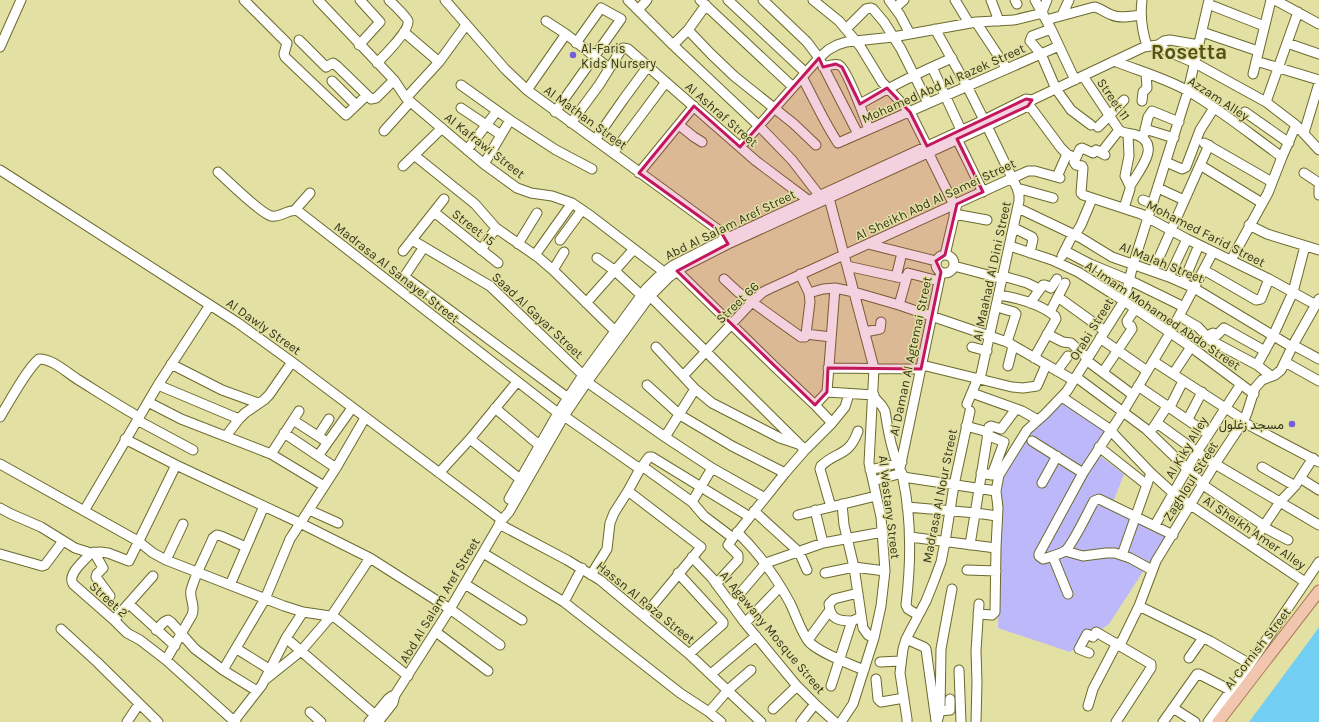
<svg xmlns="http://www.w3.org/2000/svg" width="1319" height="722" viewBox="0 0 1319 722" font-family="Karla,Vazirmatn,sans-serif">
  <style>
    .green { fill: #bcb8fa }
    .water { fill: #73cef4 }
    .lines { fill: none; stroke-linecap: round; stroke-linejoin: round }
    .minor-casing { stroke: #6c692e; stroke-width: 11 }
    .major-casing { stroke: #ab7a58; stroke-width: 13 }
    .minor { stroke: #fff; stroke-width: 9 }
    .major { stroke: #f2c5ae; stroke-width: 11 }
    .marked { fill: #c2185b; fill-opacity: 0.2; stroke: #c2185b; stroke-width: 3; stroke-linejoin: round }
    .poi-dot { fill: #735ed8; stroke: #e2e1a3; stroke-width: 1.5 }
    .labels { text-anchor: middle; stroke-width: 3; stroke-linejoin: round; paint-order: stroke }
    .poi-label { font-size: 13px; fill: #37361d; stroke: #e2e1a3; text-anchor: start }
    .street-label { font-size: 13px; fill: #37361d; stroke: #e2e1a3 }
    .town-label { font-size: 21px; font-weight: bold; fill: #545114; stroke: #e2e1a3 }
  </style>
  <rect width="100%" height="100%" fill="#e2e1a3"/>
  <path class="green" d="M 1062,401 L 1106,431 L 1101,457 L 1124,474 L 1110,510 L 1166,536 L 1109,624 L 1070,652 L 998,628 L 1002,486 L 1005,475 L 1032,429 L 1049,417 Z"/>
  <path class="water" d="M 1319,627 L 1319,722 L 1249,722 L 1312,637 Z"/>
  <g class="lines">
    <g class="minor-casing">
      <path id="minor" d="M 244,0 L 287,43 L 284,54 L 285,57 L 346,115 L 367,95
        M 318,0 L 394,80 L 406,98 L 484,164 L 517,188 L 531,193 L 552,196 L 572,203 L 591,216 L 664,272
        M 445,0 L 505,69 L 527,90 L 728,237
        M 628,0 L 673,45 L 759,126 L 792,160 L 819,195
        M 700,0 L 793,87
        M 728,0 L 806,73
        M 763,0 L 807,42 L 819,58 L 858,134
        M 813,0 L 839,21 L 860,46 L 882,82 L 910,112 L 927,146
        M 889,0 L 900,15 L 910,34
        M 955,0 L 969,23
        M 991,0 L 999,21
        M 1015,0 L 1017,4
        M 1035,0 L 1051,29 L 1075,80
        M 1142,0 C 1140,16 1142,31 1147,46
        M 1275,0 L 1319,24
        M 1208,4 L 1264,26
        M 895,8 L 904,0
        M 638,10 L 647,0
        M 1042,12 L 1047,0
        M 1062,15 L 1069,0
        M 1046,20 L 1094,7 C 1101,8 1105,13 1112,15 C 1120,19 1132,16 1141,15
        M 546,21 L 566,34 L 609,68
        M 976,22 L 1007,69
        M 846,29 L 866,9 L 871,8 L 873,9 L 884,22 L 901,49 L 928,103
        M 935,29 L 967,86 L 984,120
        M 1051,29 L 1032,36 L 1030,41 L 1041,54 L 1056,89 L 1071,110 L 1091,125
        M 688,30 L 711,54 L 734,76 L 794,124 L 816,145
        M 404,32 L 439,62 L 406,98
        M 1202,32 L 1258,51
        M 299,40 L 326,67 L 333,63 L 337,66 L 371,99 L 376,98 L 394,80
        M 1287,43 L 1319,54
        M 359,45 L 380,22 L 360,0
        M 673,45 L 688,30 L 706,5
        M 1158,45 L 1167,51 L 1195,63 L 1266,102 L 1296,125 L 1319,150
        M 0,47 L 21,0
        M 1114,61 C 1139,71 1165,78 1188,91 C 1221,110 1251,135 1282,157
        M 1256,61 L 1319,80
        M 439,62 L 466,25
        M 377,63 C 384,56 410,30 408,21 C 406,16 393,4 389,0
        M 823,67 C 828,66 834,63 839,65 C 846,67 865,119 869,129
        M 932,67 L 961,130
        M 1253,74 L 1271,0
        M 1083,76 L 1119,130 C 1125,135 1131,132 1139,136 C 1161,146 1138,172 1130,186
        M 802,77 C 814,99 824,122 838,143 L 1059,46
        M 332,81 L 356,105
        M 461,85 L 510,120 L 556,150 L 592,169
        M 527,90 L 566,34
        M 1142,101 L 1143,92 L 1147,88 L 1146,73
        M 1266,102 L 1298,12
        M 860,104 C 890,87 920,72 952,58
        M 1029,105 L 1061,148 L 1067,154 L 1076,158
        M 461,108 L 501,135
        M 555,112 L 621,19 L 601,8 L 576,43
        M 1245,112 L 1289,143
        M 571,123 L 599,85 L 621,50 L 623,48 L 628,49 L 756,161 L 808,200
        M 679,125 L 694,137 L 702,142
        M 1098,127 L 1109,116 L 1124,100
        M 1145,129 L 1174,138
        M 384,131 L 410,102
        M 1304,133 L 1319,83
        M 1143,138 L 1148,117 L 1152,111 L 1179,122
        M 957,139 L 983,192
        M 595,140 L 623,100 L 648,66
        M 1204,143 L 1272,182
        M 740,147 L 819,58 L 828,50 L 837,45 L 846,42 L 893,37 L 976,22 L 1014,20 L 1043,13
        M 467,150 L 497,111
        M 928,152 L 954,205
        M 613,153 L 666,82
        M 1101,153 L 1119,130
        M 414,155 L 475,204 L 496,228 L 539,258 L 553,270 L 615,331
        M 1105,155 L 1096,150 L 1093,153 L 1082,148 L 1080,149 L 1074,162 L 1076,165 L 1082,166 L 1083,168 L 1081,193 L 1083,195 L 1141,214 L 1187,239 L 1269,279 L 1316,305
        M 1166,162 L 1182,169 L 1186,167 L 1200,130 L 1214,108
        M 484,164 L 510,120
        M 1200,165 L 1262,203
        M 403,166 L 442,128
        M 0,170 L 238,323 L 292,362 L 502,520
        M 218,172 C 228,181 260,213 271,216 C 281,218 289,208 298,211 L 558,413
        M 639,173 L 694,106
        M 1304,173 L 1319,183
        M 1057,177 L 1067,154
        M 1017,188 L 1053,198
        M 1158,188 L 1184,200
        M 1319,188 L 1319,195
        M 829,198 L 874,368 L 869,463 L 881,517 L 885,571 L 881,606 L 874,638 L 853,704 L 841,722
        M 1143,200 L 1153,204
        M 1018,208 L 1081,238 L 1112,257 L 1169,277 L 1194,288 L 1292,347
        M 1124,208 L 1130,189 L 1130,186 L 1125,176 L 1129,156 L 1128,134
        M 295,210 L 310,193
        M 434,212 L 498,263
        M 954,214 L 987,220
        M 1249,225 L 1267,234 L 1319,250
        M 1014,228 L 1032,237 L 1033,239 L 1030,253
        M 1075,235 L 1081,225 L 1092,199
        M 412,240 L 490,286 L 583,375
        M 560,240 L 582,210
        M 518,244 L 537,213
        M 868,244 L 936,261
        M 1010,246 L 1052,260 L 1078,272 L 1124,301 L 1191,347 L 1254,394
        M 424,247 L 406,274 L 406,277 L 409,280 L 568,398
        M 481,250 L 496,228
        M 403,251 L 444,199
        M 1065,251 L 1090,264 L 1129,280 L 1184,307
        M936 264a9 9 0 1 1 18 0a9 9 0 1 1-18 0Z
        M 535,255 L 572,203
        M 945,255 L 957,204
        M 1062,256 L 1073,234
        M 597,258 L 614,270 L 641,295
        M 1231,260 L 1268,193 L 1282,157 L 1296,125
        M 847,266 L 906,279
        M 954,266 L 1003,279
        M 553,270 L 564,252
        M 1204,270 L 1256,300 L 1261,299 L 1269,279
        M 1153,271 L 1209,145
        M 800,274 L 809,293 L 810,302 L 806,334
        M 1003,276 L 1027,283 L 1039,289
        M 896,277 L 902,253
        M 1169,277 L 1187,239
        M 724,279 L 738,292 L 801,337 L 805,337 L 806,334 L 831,337
        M 1183,283 L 1199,245
        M 809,293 L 823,289 L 835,288 L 854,292 L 899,305 L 1007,342 L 1073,380
        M 999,295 C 1018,298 1040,304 1055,316 L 1056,319 L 1034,358
        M 650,296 L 805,450
        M 1058,297 L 1105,331
        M 586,303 L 634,249
        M 1030,303 L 1043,285 L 1045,285 L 1051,288 L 1057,279
        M 899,305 L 908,273 L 939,281
        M 997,307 L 1014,312 L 1016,314 L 1007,342
        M 1050,312 L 1065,283
        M 1179,316 L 1198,327 L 1210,340 L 1257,365 L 1271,376
        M 865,332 L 880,329 L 881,322
        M 1047,334 L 1063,342 L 1071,343 L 1087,358
        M 1100,338 L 1147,371
        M 1208,339 L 1211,334 L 1213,333 L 1217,335 L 1224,328 L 1265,351
        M 1293,345 L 1319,359
        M 656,347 L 695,389 L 712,403 L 780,438 L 798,444
        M 972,347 L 987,351
        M 1086,360 L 1133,395
        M 1153,361 L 1244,420
        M 1285,362 L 1319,381
        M 171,364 L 222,390 L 258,403
        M 922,365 L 1012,387 L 1023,388 L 1037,386 L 1046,365
        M 1257,365 L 1273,336 L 1293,292 L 1305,246
        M 1008,366 L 1013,346
        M 828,368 L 921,369
        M 1057,371 L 1068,356
        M 1103,372 L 1132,329 L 1131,326 L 1128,324 L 1127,321 L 1135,309
        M 1173,374 L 1191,347
        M 683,376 L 752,302 L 763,292 L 769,289 L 1028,171 L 1035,171 L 1060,178
        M 1076,377 L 1146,429 L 1206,487 L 1260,523 L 1267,529 L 1288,540
        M 980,379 L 1019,201 L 1019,195 L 1017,188 L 987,126
        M 587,382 L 665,437 L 712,468 L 765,498
        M 158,385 L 239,419
        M 647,385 L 680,415 L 732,446 L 785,473
        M 1138,386 L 1208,434
        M 827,392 L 874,395
        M 972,393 L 1022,411 L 1038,420
        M 874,397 L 882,406 L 885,411 C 887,424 889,438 893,450 C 895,460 901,469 903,479 C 912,521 911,563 906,605 L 908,609 L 918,615
        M 1062,397 L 1108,428 L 1151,473 L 1173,493 L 1305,582
        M 148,402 L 181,419 L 271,454 L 324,486
        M 967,404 L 978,378
        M 815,405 L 827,392 L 835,288
        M 1170,407 L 1183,381
        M 495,408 L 539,445
        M 564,416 L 640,469
        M 0,417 C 10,401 26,370 39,359 C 53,359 66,372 77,379 C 98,392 118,405 139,417
        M 1188,419 L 1202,392
        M 137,420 L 193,450
        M 293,420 L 327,442
        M 1243,422 L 1319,462
        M 832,423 L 845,407 L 849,394
        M 1157,423 L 1197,452 L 1215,464 L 1319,525
        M 966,426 L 988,432
        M 1153,428 L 1168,405
        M 284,433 L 336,468
        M 226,436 L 239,419 L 245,413 L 264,400 L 269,395 L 292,362
        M 318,436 L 329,419
        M 665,437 L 695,389
        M 125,439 L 176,465 L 300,523 L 370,558 L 450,609 L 500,645
        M 470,439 L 520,479
        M 1032,441 L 1083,473
        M 1099,447 L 1147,485
        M 271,454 L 299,411
        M 318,456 L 352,408
        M 0,464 L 138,541 L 153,553 L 166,560 L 284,606 L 303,612 L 330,616
        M 642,466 L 692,502 L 704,516 L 733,538 L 785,473 L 805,450 L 832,423 L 815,405 L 775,367 L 677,271
        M 1262,467 L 1295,486
        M 900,468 L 941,272
        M 870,470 L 902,462
        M 439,473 L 470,439 L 517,382
        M 981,473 L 992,475 L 1004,442 L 987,435
        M 903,477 L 996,491
        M 1300,478 L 1319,490
        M 873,481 L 902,473
        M 1042,483 L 1057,456
        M 628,491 L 701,547 L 644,616
        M 509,499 L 558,413 L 583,375 L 646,289 L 658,277 L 672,266 L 725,239 L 984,120 L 1026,99 L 1032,100 L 1144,47 L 1158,45 L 1164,41 L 1170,40 L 1199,45
        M 692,502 L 712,468
        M 842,504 L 844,525 L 854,567 L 863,628 L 868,635 L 874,638
        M 831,507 L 820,469 L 821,466 C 836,451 849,457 858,431
        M 907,507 L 976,513 L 997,516
        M 0,508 L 11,514 L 41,527 L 75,548 L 91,553 L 100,552 L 108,553 L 129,561 L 176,465
        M 309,510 L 338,523
        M 815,510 L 823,543
        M 84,511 L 158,385 L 210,305
        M 754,511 L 799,552 L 807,570
        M 798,515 L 876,496
        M 499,524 L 567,560 L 600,580 L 689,654 L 761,722
        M 1155,525 L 1197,452 L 1241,384
        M 737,532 C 759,553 776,577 790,603 C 796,615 801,632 809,642 C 820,653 849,664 864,670
        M 1173,535 L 1099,499 L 1094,501 C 1088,512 1072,546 1065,551 C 1058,555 1050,557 1043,559 L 1039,556 L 1039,554 L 1083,473 L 1123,412 L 1170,333 L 1213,252
        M 910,537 L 996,548
        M 970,545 L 989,427 L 991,426 L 1001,429 L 1016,409
        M 1251,545 L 1280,502 L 1295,486 L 1313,458
        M 1065,551 L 1083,556 L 1106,553 L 1115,553 L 1130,558 L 1152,570
        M 94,552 L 103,568 L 97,574 L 96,577 L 110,596
        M 91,553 C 84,561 67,574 73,584 L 114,620 L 127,633 L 140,640 L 166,660 L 234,721 L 233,722
        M 483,553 L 564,602 L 680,693 L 709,712 L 721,722
        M 0,554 L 42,566 L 45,565 L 63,541
        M 1122,555 L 1151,473
        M 692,557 L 712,578 L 745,623 L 797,686 L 815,704 L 835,722
        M 1053,557 L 1068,594
        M 166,560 L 183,524
        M 967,570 L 996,571
        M 678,573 L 723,622 L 723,624 L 689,654
        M 825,573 L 854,567 L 885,571
        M 591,575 L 607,549 L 610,523 L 614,513 L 628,491 L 640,469 L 649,457 L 652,457 L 750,517
        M 465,584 L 522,620
        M 716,584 L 738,560 L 738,555 L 728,545 L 733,538
        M 230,585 L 264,506
        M 564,602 L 582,568
        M 129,604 L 175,646
        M 731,604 L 766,563 L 823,543 L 883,532
        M 1139,606 L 1210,641 L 1250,664
        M 978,614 L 992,615 L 995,612 L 996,548 L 998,508 L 996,491 L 999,475 L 1027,430 L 1045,414 L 1067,391 L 1124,301 L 1133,265 L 1188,91 L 1209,0
        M 332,615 L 408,676
        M 114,620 L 153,576
        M 852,621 C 838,621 830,619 829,604 L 834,599 L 858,593
        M 745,623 L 780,587
        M 61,629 L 97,662 L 158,722
        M 156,630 L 164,622 L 168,620 L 171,622 L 195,649 L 223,670 L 257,691
        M 436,632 L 488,671
        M 286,638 L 375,715
        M 906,639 L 924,647 L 926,649 L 936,721
        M 808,640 L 830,610
        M 1120,645 L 1139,606 L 1156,561 L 1215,464 L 1243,422 L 1247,413 L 1255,388 L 1262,380 L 1275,375 L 1281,370 L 1293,345 L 1319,299
        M 237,649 L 269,669
        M 1089,653 L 1079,649 L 1087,634 L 1093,637 L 1096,632 L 1151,664 L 1151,668 L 1116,722
        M 1189,658 L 1203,638
        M 166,660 L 192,615 C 196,605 189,599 191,590 C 196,572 206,555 213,538 L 217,535 L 221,536 L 246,547
        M 880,662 L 901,661
        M 223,670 L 265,599 L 290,539 L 336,468 L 365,418
        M 959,670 L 961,722
        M 711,674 L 756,636
        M 266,679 L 301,651 L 332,615 L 370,558
        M 876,679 L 878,699 L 881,702 L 904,698
        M 831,686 L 852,621 L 861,617
        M 1088,706 L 1093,689 L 1117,643
        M 1173,708 L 1195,722
        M 773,709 L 797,686
        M 940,711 L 950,710 L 950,699
        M 310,712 L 321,722
        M 709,712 L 728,690 L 751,670
        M 127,722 L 139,704
        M 236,722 L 234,721 L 262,685 L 286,638 L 303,612
        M 369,722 L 388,699 L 392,696
        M 378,722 L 393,703 L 395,695 L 450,609 L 502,520 L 509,512 L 564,416 L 587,382 L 650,296 L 669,277 L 683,267 L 728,244 L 987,126 L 1028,106 L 1032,100
        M 801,722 L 815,704
        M 907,722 L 907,719 L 900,673 L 903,649 L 906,639 L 926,601 L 934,581 L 941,562 L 945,542 L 954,485 L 970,411
        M 937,722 L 940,711 L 941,649 L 952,589
        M 976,722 L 977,682 L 976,651 L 979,604
        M 1163,722 L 1197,674 L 1199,674 L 1230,690
        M 1208,722 L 1250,664 L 1319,562"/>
    </g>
    <g class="major-casing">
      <path id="major" d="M 1218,722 L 1319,591"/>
    </g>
    <use href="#minor" class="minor"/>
    <use href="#major" class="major"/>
  </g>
  <path class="marked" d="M 819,58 L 823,67 L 836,64 L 842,67 L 860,104 L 887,88 L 910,112 L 927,146 L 1026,99 L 1032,100 L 1028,106 L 957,139 L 983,192 L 957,204 L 945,255 L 936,261 L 941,272 L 921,369 L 828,368 L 827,392 L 815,405 L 677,271 L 728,244 L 721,232 L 639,173 L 694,106 L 740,147 Z"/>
  <g class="poi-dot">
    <circle cx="573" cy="55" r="4"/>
    <circle cx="1292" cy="424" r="4"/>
  </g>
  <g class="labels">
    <g class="poi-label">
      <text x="581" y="53">Al-Faris<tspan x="581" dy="15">Kids Nursery</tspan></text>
      <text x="1284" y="429" text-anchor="end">مسجد زغلول</text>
    </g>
    <g class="street-label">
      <text transform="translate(943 83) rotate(-24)" y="5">Mohamed Abd Al Razek Street</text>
      <text transform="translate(1219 98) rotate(33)" y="5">Azzam Alley</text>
      <text transform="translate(1114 99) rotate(56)" y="5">Street 11</text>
      <text transform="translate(722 114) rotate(41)" y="5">Al Ashraf Street</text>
      <text transform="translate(586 117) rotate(36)" y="5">Al Mathan Street</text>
      <text transform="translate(485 145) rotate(38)" y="5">Al Kafrawi Street</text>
      <text transform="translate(935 199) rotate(-25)" y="5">Al Sheikh Abd Al Samei Street</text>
      <text transform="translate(730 224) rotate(-26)" y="5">Abd Al Salam Aref Street</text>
      <text transform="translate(474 227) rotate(38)" y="5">Street 15</text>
      <text transform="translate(1206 233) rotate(27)" y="5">Mohamed Farid Street</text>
      <text transform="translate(1162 262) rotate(22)" y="5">Al Malah Street</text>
      <text transform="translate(991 271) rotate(-78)" y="5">Al Maahad Al Dini Street</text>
      <text transform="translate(397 272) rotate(38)" y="5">Madrasa Al Sanayei Street</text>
      <text transform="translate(737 302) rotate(-44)" y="5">Street 66</text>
      <text transform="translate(538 315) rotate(43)" y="5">Saad Al Gayar Street</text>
      <text transform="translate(1163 315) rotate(34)" y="5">Al Imam Mohamed Abdo Street</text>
      <text transform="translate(264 326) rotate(35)" y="5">Al Dawly Street</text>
      <text transform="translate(1091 329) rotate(-58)" y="5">Orabi Street</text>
      <text transform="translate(910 356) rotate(-78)" y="5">Al Daman Al Agtemai Street</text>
      <text transform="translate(1186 447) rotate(-59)" y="5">Al Kiky Alley</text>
      <text transform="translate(1190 481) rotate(-58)" y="5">Zaghloul Street</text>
      <text transform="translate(939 496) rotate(-79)" y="5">Madrasa Al Nour Street</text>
      <text transform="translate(890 507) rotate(83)" y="5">Al Wastany Street</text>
      <text transform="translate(1255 532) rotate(34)" y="5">Al Sheikh Amer Alley</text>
      <text transform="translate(109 599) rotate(42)" y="5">Street 2</text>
      <text transform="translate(439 600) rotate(-59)" y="5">Abd Al Salam Aref Street</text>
      <text transform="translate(646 602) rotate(39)" y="5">Hassn Al Raza Street</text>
      <text transform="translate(773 632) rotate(50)" y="5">Al Agawany Mosque Street</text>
      <text transform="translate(1257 648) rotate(-52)" y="5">Al Cornish Street</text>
    </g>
    <g class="town-label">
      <text x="1189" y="59">Rosetta</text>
    </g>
  </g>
</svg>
